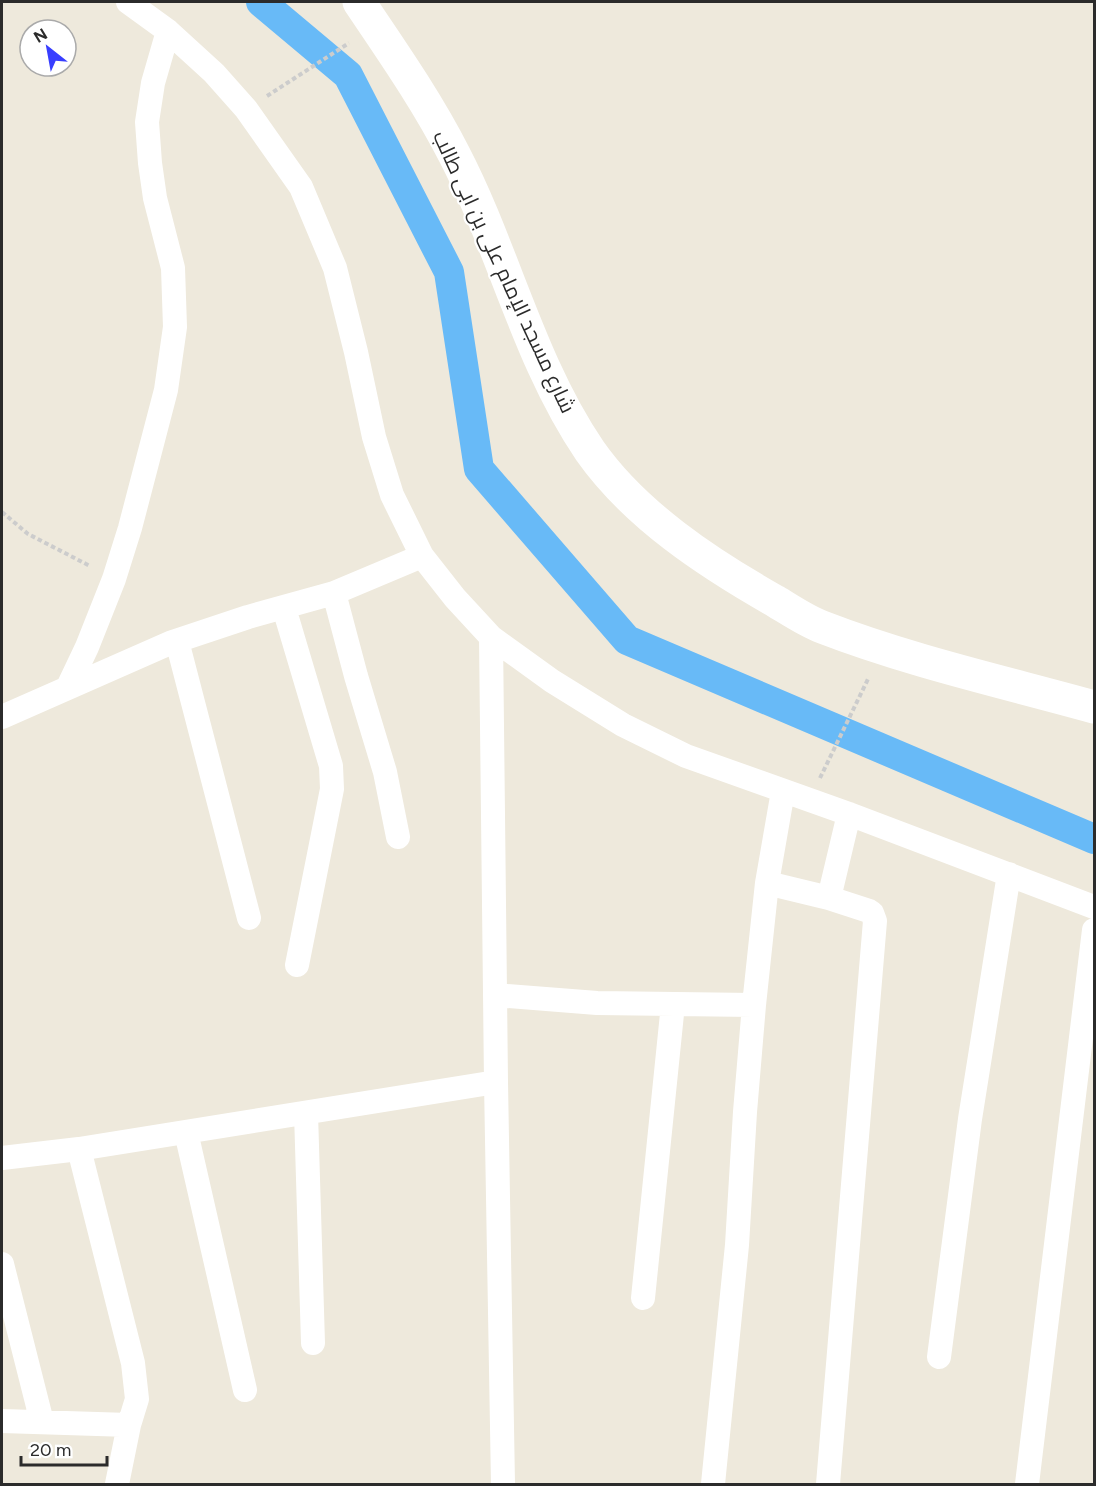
<svg xmlns="http://www.w3.org/2000/svg" width="1096" height="1486" viewBox="0 0 1096 1486" font-family="Figtree,Cairo,sans-serif">
  <style>
    .lines { fill: none; stroke-linecap: round; stroke-linejoin: round }
    .canal { stroke: #68baf7; stroke-width: 30 }
    .path { stroke: #ccc; stroke-width: 4; stroke-dasharray: 4.5 3; stroke-linecap: butt }
    .street { stroke: #fff; stroke-width: 24 }
    .secondary { stroke: #fff; stroke-width: 33 }
    .labels { text-anchor: middle; stroke-width: 4.5; stroke-linejoin: round; paint-order: stroke }
    .street-label { font-size: 21px; fill: #2b2b2b; stroke: #fff }
  </style>
  <rect width="100%" height="100%" fill="#eee9dc"/>
  <g class="lines">
    <path class="canal" d="M 261,2 L 348,75 L 449,272 L 479,469 L 627,640 L 1094,839"/>
    <path class="path" d="M 267,96 L 349,43
      M 2,512 L 28,534 L 90,566
      M 820,778 L 869,677"/>
    <path class="street" d="M 128,2 L 168,31 L 214,73 L 246,109 L 301,187 L 335,268 L 356,352 L 374,437 L 392,495 L 422,556 L 455,598 L 491,637 L 552,681 L 623,725 L 686,756 L 849,814 L 1094,907
      M 334,593 L 356,676 L 385,772 L 398,837
      M 284,608 L 331,766 L 332,789 L 297,965
      M 491,637 L 496,1082 L 503,1484
      M 177,641 L 249,918
      M 68,687 L 87,647 L 114,579 L 130,528 L 166,390 L 175,327 L 173,268 L 155,198 L 150,163 L 147,122 L 153,83 L 168,31
      M 2,717 L 170,643 L 248,617 L 334,593 L 422,556
      M 767,883 L 783,791
      M 495,995 L 597,1003 L 754,1005
      M 306,1113 L 313,1343
      M 186,1132 L 245,1390
      M 79,1149 L 133,1363 L 137,1399 L 129,1425
      M 2,1158 L 79,1149 L 496,1082
      M 2,1264 L 42,1422
      M 643,1298 L 673,1004
      M 939,1357 L 970,1119 L 1009,874
      M 2,1421 L 129,1425 L 117,1484
      M 713,1484 L 737,1245 L 745,1112 L 754,1005 L 767,883 L 829,898 L 849,814
      M 828,1484 L 875,921 L 872,913 L 869,911 L 829,898
      M 1027,1484 L 1094,930"/>
    <path class="secondary" d="M 359,2 C 392,51 427,101 454,154 C 504,250 528,360 590,451 C 635,515 708,563 775,601 C 790,610 806,621 822,627 C 910,661 1004,682 1094,707"/>
  </g>
  <g class="labels">
    <g class="street-label">
      <text transform="translate(504 272) rotate(65)" y="7">شارع مسجد الإمام على بن ابى طالب</text>
    </g>
  </g>
  <rect width="1096" height="1486" fill="none" stroke="#2b2b2b" stroke-width="6"/>
  <g transform="translate(48 48) rotate(329)"><circle r="28" fill="#ffffff" stroke="#aaaaaa" stroke-width="1.5"/>
  <path d="M0-4.5L10 22L0 15L-10 22Z" fill="#383eff"/>
  <text y="-9" font-size="16" font-weight="bold" text-anchor="middle" fill="#2b2b2b">N</text>
  </g>
  <path d="M21 1456v9h86v-9" fill="none" stroke="#2b2b2b" stroke-width="3"/>
  <text x="30" y="1456" font-size="18" fill="#2b2b2b" stroke="#ffffff" stroke-width="4.5" paint-order="stroke">20 m</text>
</svg>
